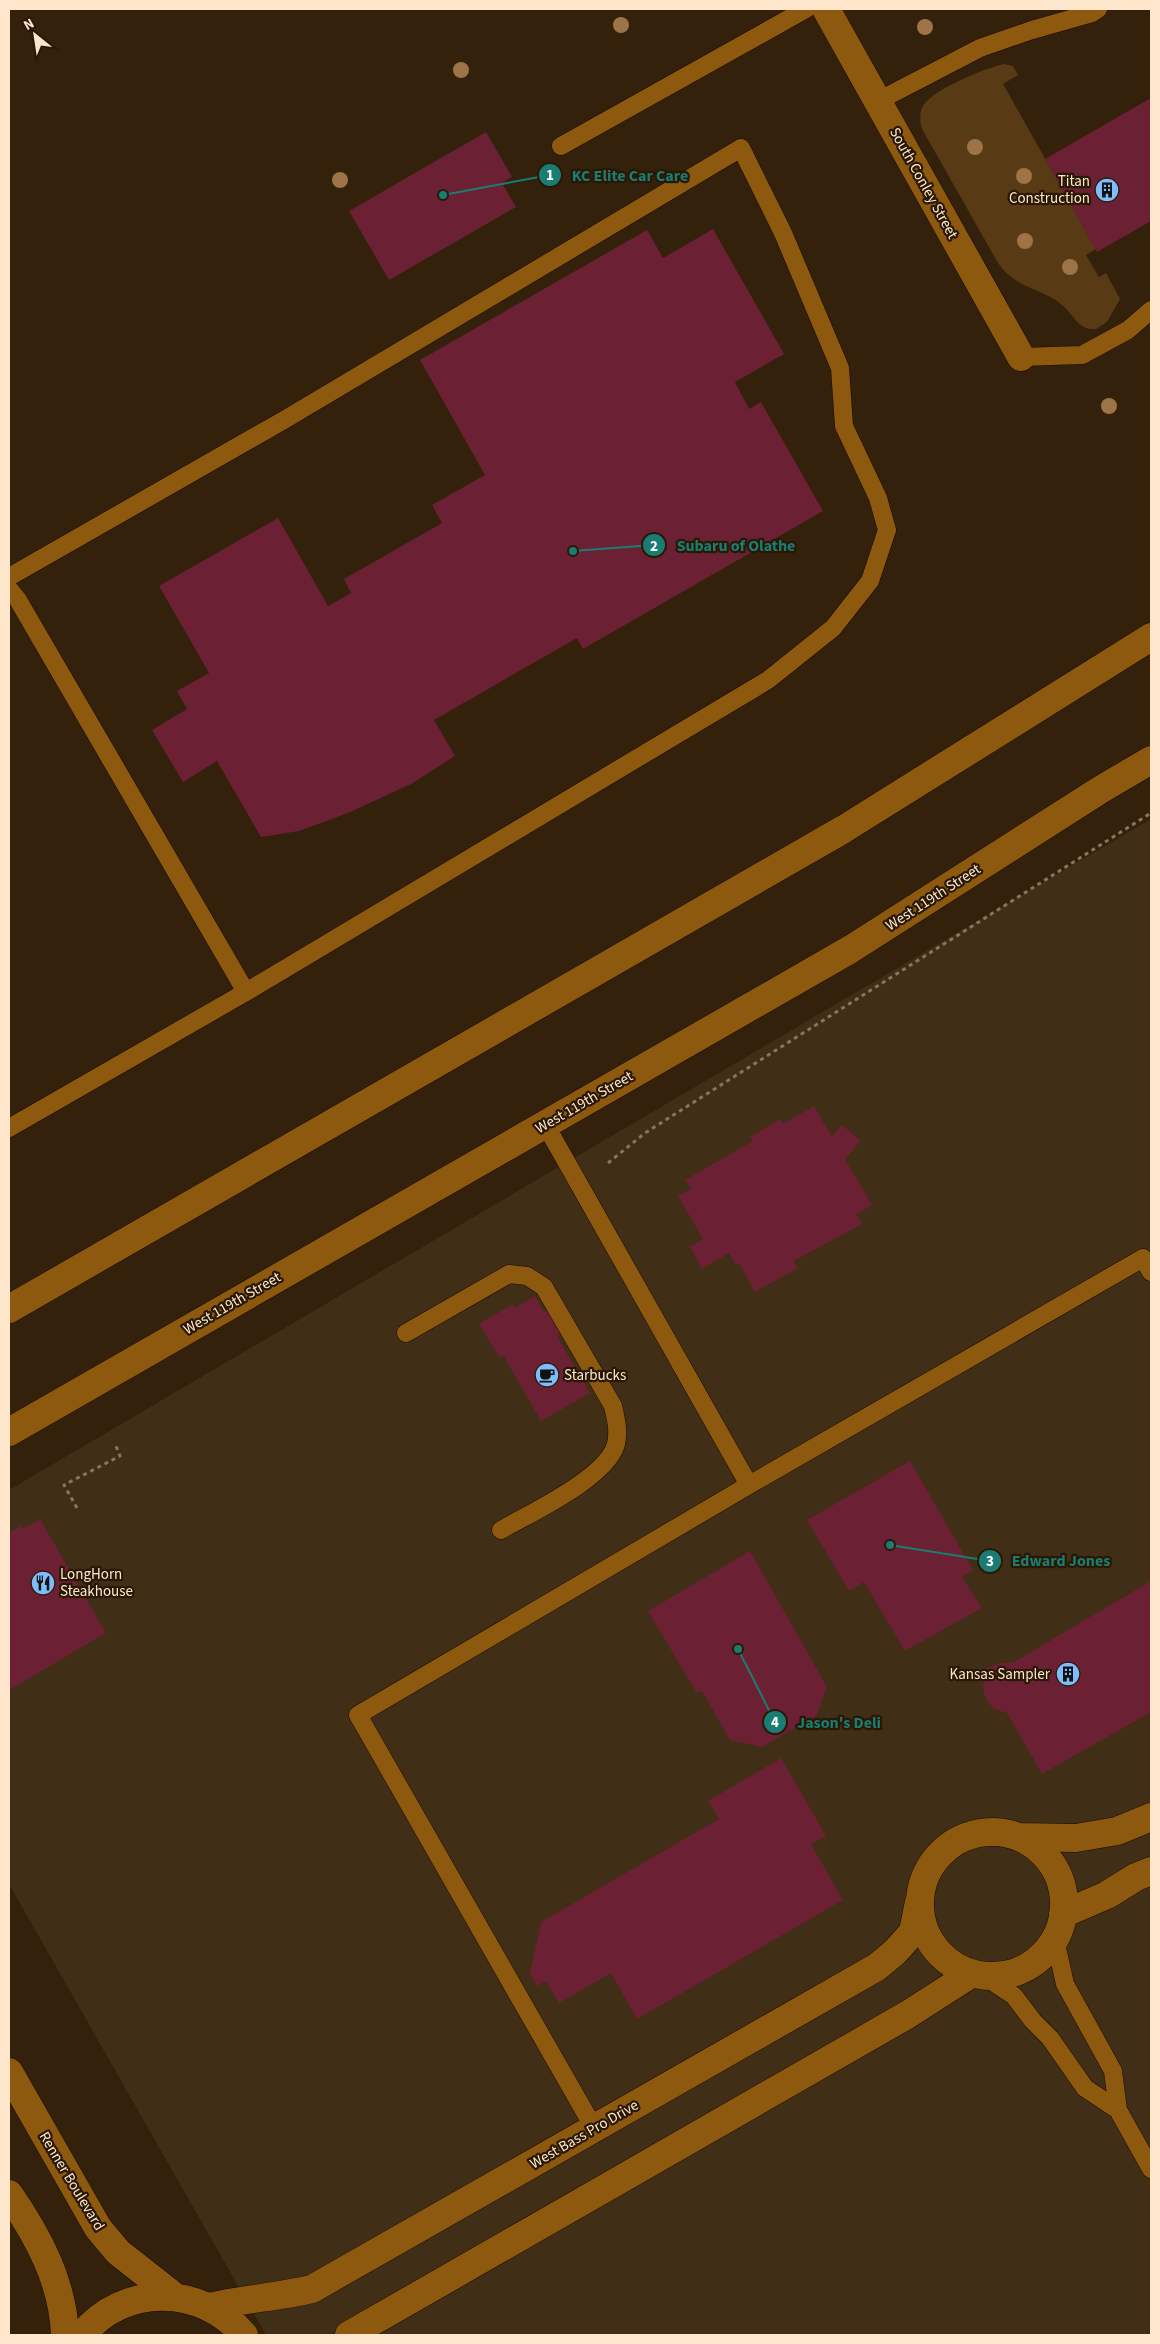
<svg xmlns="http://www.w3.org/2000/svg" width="1160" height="2344" viewBox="0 0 1160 2344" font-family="'Source Sans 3',sans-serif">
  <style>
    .built { fill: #412e16 }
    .green { fill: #583a15 }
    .building { fill: #6b2033 }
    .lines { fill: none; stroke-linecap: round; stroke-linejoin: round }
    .lane-casing { stroke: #1a0a00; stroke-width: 19 }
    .street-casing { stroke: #1a0a00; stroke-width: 29 }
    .secondary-casing { stroke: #1a0a00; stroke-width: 29 }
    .path { stroke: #89745d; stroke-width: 3; stroke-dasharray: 4 4; stroke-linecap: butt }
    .lane { stroke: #8d590e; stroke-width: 18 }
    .street { stroke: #8d590e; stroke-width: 28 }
    .secondary { stroke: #8d590e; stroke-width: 28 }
    .tree { fill: #9d7447 }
    .labels { text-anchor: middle; stroke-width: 4.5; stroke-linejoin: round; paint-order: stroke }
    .poi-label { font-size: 15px; fill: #fee6cd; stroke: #291804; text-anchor: end }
    .street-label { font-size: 15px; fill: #fee6cd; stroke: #291804 }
    .leader { fill: none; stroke: #1b7c73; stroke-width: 2 }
    .callout-dot { fill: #1b7c73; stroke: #291804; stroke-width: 2 }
    .mark-label { font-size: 15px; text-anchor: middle; font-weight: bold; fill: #fff }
    .callout-label { font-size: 16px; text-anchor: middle; font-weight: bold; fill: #1b7c73; stroke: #291804; stroke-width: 4.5; stroke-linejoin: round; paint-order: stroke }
  </style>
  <rect width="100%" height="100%" fill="#33210c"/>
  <path class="built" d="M 1151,819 L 1151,2335 L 266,2335 L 9,1884 L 9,1490 Z"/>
  <path class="green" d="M 1004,64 L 1013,66 L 1018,75 L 1003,84 L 1096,249 L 1086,255 L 1099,277 L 1106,273 L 1120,299 L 1107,322 L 1096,329 C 1082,331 1076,320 1068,311 C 1049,288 1018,292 998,263 L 922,129 C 920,122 919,112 923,106 C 933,89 986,68 1004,64 Z"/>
  <path class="building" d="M 1151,98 L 1151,221 L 1097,252 L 1045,159 Z
    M 486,132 L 512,177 L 502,183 L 516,207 L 389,280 L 349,211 Z
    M 713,229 L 784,354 L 735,382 L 749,409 L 761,402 L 823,511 L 583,649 L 577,638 L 434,720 L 455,756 L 411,784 L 348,813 L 299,831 L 261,837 L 217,761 L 183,782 L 152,730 L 187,709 L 177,691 L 209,673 L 159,586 L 278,518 L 328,606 L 351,593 L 344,579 L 442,523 L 432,505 L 485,475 L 420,360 L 647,230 L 663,258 Z
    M 814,1106 L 832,1137 L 842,1125 L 861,1141 L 845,1159 L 872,1205 L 856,1214 L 862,1224 L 794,1261 L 798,1268 L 755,1292 L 739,1263 L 736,1265 L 729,1253 L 702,1269 L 690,1247 L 703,1239 L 678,1196 L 691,1189 L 685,1180 L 753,1141 L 750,1137 L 780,1119 L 783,1124 Z
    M 535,1296 L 544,1312 L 547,1310 L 561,1334 L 557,1336 L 590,1393 L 541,1421 L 503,1355 L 499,1357 L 479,1324 L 513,1304 L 515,1308 Z
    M 910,1461 L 973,1570 L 962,1577 L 982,1608 L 905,1651 L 864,1582 L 849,1591 L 807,1520 Z
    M 40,1519 L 106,1633 L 9,1690 L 9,1533 L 21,1526 L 23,1529 Z
    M 750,1551 L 827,1687 L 817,1715 L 762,1747 L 730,1740 L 702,1691 L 696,1692 L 648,1611 Z
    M 1151,1581 L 1151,1712 L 1042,1774 L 1007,1713 L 994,1709 L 987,1701 L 984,1693 L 983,1680 L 988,1668 L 1000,1663 L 1014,1662 Z
    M 781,1758 L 826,1836 L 811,1844 L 843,1900 L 637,2019 L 611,1973 L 559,2003 L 546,1981 L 537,1986 L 530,1974 L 541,1922 L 719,1819 L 708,1801 Z"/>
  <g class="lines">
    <g class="lane-casing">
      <path id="lane" d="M 878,101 L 980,48 L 1032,30 L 1092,13 L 1098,9
        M 561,146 L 806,9
        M 1021,357 L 1082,355 L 1128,330 L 1151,310
        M 9,577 L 284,420 L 741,148 L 783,233 L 840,368 L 844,426 L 878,498 L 887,530 L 870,581 L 833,628 L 768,680 L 246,992
        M 9,589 L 18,600 L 246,992 L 9,1128
        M 545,1124 L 749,1485
        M 406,1333 L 509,1274 L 527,1276 L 544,1287 L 613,1406 C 616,1419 619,1431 616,1444 C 607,1478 530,1513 501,1530
        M 1055,1939 L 1065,1984 L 1113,2071 L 1118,2110 L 1151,2169
        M 987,1978 L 1014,1996 L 1033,2021 L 1050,2038 L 1085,2088 L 1118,2110
        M 594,2128 L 358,1715 L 749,1485 L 1143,1258 L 1151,1272"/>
    </g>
    <g class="street-casing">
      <path id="street" d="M 826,9 L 1021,357"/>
    </g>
    <g class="secondary-casing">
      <path id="secondary" d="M 9,1309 L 844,829 L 1151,637
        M 9,1432 L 851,949 L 1100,790 L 1151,760
        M920 1904a72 72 0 1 1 144 0a72 72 0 1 1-144 0Z
        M 1019,1837 L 1076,1838 L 1117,1831 L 1151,1817
        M 1063,1914 L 1107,1895 L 1136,1877 L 1151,1871
        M 9,2072 L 98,2228 L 118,2252 L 174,2296
        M 9,2194 C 38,2236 63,2282 65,2335
        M 209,2307 C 243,2299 278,2297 312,2289 L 877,1967 L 895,1952 L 913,1932 L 919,1902
        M 82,2335 C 124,2283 202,2285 244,2335
        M 349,2335 L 907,2015 L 971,1974"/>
    </g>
    <path class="path" d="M 608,1163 L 645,1133 L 1151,813
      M 77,1508 L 64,1485 L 120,1456 L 116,1446"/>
    <use href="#lane" class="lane"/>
    <use href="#street" class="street"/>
    <use href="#secondary" class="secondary"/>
  </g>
  <g class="tree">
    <circle cx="621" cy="25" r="8"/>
    <circle cx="925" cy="27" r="8"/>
    <circle cx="461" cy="70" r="8"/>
    <circle cx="975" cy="147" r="8"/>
    <circle cx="1024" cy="176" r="8"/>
    <circle cx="340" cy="180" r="8"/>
    <circle cx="1025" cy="241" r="8"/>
    <circle cx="1070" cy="267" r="8"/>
    <circle cx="1109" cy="406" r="8"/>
  </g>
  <defs>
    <g id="building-disc" transform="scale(1.25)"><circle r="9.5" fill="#7fbdfa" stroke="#291804"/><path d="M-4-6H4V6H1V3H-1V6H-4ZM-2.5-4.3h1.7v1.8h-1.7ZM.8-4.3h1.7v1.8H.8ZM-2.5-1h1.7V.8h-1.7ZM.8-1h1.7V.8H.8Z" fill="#111"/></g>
    <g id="cafe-disc" transform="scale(1.25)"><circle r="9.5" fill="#7fbdfa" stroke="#291804"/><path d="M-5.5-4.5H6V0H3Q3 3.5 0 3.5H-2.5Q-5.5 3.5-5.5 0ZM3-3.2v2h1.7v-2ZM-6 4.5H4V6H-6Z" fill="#111"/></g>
    <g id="restaurant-disc" transform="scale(1.25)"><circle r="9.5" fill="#7fbdfa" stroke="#291804"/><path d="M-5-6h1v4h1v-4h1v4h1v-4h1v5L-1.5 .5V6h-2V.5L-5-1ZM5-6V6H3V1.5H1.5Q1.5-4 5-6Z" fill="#111"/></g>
  </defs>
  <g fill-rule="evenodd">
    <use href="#building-disc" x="1107" y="190"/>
    <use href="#cafe-disc" x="547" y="1375"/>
    <use href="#restaurant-disc" x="43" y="1583"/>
    <use href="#building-disc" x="1068" y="1674"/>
  </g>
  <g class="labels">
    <g class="poi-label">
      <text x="1090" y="186">Titan<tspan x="1090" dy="17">Construction</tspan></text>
      <text x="564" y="1380" text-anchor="start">Starbucks</text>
      <text x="60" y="1579" text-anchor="start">LongHorn<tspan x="60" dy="17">Steakhouse</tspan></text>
      <text x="1050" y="1679">Kansas Sampler</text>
    </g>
    <g class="street-label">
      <text transform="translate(924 183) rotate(61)" y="5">South Conley Street</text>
      <text transform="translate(933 897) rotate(-33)" y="5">West 119th Street</text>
      <text transform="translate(584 1102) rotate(-30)" y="5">West 119th Street</text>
      <text transform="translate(232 1303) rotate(-30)" y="5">West 119th Street</text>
      <text transform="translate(584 2134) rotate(-30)" y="5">West Bass Pro Drive</text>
      <text transform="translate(72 2181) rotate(59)" y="5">Renner Boulevard</text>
    </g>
  </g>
  <path class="leader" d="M443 195L550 175M573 551L654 545M890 1545L990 1561M738 1649L775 1722"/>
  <g class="callout-dot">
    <circle cx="443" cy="195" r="5"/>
    <circle cx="573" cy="551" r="5"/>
    <circle cx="890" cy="1545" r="5"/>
    <circle cx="738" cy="1649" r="5"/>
    <circle cx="550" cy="175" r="12"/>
    <circle cx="654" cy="545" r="12"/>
    <circle cx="990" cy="1561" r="12"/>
    <circle cx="775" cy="1722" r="12"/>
  </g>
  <g class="mark-label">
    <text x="550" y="180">1</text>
    <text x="654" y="551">2</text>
    <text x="990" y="1566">3</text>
    <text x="775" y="1727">4</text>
  </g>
  <g class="callout-label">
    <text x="630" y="181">KC Elite Car Care</text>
    <text x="736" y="551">Subaru of Olathe</text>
    <text x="1061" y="1566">Edward Jones</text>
    <text x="839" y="1728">Jason's Deli</text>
  </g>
  <rect width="1160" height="2344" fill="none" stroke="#fee6cd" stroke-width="20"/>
  <g transform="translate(35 35) rotate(330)" stroke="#291804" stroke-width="4" paint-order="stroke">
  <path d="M0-4L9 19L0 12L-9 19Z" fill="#fee6cd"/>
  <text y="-8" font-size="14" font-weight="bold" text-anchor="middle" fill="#fee6cd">N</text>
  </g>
</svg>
